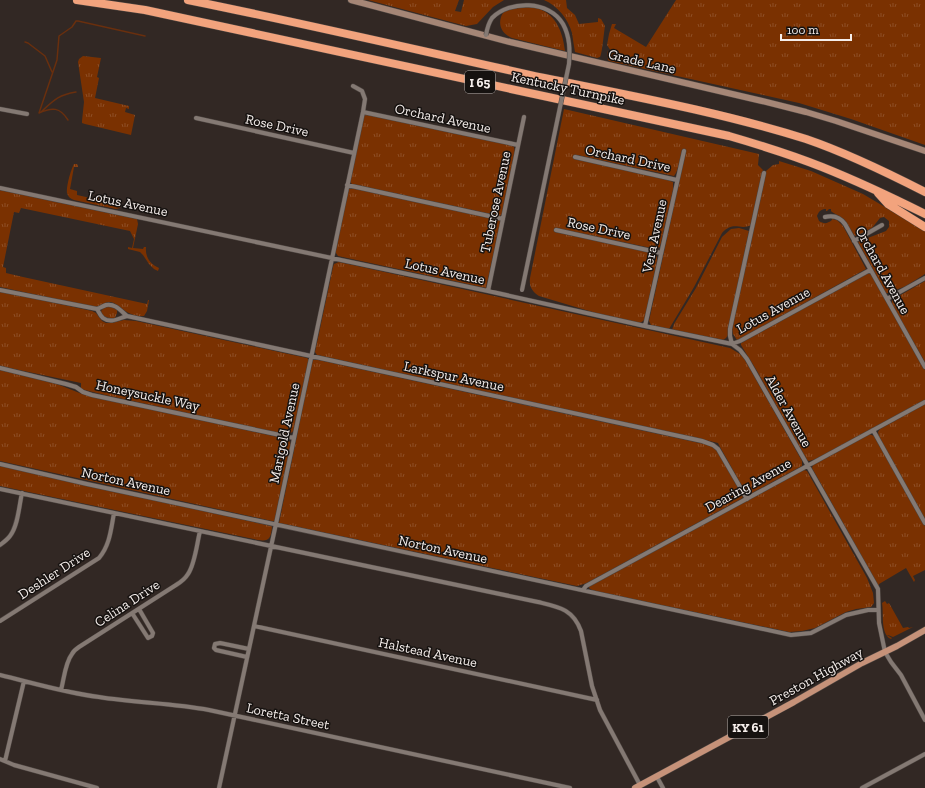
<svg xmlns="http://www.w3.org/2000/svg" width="925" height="788" viewBox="0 0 925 788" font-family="'Zilla Slab',serif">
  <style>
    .grass { fill: url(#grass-tufts) }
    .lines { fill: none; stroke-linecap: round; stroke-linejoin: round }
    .stream { stroke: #692f0e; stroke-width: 1.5 }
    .street-casing { stroke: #4e4642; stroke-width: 5 }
    .secondary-casing { stroke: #4e4642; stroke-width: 7 }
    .primary-casing { stroke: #4e4642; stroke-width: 7 }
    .highway-casing { stroke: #4e4642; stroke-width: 9 }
    .street { stroke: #847973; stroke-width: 4 }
    .secondary { stroke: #a58676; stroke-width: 6 }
    .primary { stroke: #c69279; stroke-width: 6 }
    .highway { stroke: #f2a37d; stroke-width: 8 }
    .street-bridge-casing { stroke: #4e4642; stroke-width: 5; stroke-linecap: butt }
    .street-bridge { stroke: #847973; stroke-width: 4 }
    .labels { text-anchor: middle; stroke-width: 3; stroke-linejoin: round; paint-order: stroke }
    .shield { fill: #161210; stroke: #b2aca9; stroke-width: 1 }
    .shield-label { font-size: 13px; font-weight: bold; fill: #f5eeeb }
    .street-label { font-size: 14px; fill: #f5eeeb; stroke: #161210 }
  </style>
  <defs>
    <pattern id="grass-tufts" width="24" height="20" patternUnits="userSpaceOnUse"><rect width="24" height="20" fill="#7a3101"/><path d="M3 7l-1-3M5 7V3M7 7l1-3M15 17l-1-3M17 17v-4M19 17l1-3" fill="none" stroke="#8e4f26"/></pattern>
  </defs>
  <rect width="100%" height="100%" fill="#322824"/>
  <path class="grass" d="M 368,0 L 459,0 L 455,11 L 461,12 L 464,0 L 504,0 L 493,7 L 477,24 L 466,26 Z
    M 544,0 L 566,0 L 567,8 L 575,15 L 579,24 L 598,22 L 598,18 L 601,19 L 605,26 C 604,31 602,55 600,57 C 599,57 598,58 597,58 L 575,52 C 574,46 573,40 572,33 C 568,19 558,6 544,0 Z
    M 676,0 L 925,0 L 925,145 L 851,119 L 799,103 L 609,61 L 608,60 L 607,50 L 608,54 L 611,54 L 611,51 L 607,45 L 609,34 L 612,24 L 616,24 L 614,28 L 646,47 Z
    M 523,5 C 528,6 534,7 539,9 C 557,15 563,34 565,51 L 512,38 C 503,34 498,27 501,17 C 502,14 504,11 507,9 C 511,7 518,7 523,5 Z
    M 83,56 L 101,58 L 97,77 L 99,78 L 95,98 L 129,106 L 129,109 L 126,108 L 125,112 L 135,115 L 131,135 L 85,124 L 82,123 L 82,121 L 84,102 L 78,62 L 79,59 Z
    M 564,109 L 759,154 L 758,165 L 763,170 L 751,225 C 740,231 734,220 722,233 L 694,287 L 669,329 L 651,325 L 649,321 L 686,150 L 682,150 C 680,158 679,170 674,176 L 577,155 L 574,158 L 575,159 L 665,179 L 673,182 L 673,190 L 660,247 L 656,249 L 556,228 L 555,232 L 654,253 L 657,257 L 657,261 L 645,319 L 643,321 L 640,323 L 599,314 L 539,296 C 532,291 529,287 530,278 Z
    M 367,114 L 512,145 L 514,147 L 515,152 L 502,214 L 500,216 L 352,184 L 350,182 L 364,115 Z
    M 779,161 L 811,171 L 863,194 L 925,231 L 925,274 L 906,286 L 888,293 L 886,293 L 858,242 L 860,241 L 886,231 L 889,227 L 889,221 L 884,217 L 880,218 L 872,228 L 860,234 L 855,236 L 853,234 L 844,219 L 832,212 L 831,211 L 831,209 L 829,209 L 827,211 L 826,211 L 826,209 C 821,209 819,211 817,216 L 819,221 C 824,224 827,224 832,220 L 832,219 L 837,220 L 843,226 L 866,269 L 738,340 L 737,340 L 733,334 L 732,329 L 751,242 L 753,229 L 766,171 L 773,165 L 779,164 Z
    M 74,164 L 77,164 L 78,166 L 78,167 L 74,167 L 70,189 L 77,191 L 77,195 L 95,199 L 96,195 L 99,196 L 99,200 L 117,204 L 122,200 L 120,208 L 116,209 L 74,200 C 71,199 68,197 67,193 C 66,187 71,169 74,164 Z
    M 350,188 L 352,188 L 501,220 L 486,288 L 338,256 L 336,253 L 336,250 L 348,189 Z
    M 0,190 L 137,219 L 138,224 L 133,248 L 143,249 L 144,247 L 146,247 C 145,257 150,264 159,268 L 158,271 L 154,269 L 149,264 L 143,255 L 140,252 L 128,249 L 128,247 L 132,248 L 134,239 L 130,231 L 21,208 L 19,213 L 14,212 L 3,267 L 6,268 L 6,273 L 23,277 L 147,304 L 148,300 L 149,300 L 147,311 L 144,316 C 135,317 127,313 120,307 C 117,305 115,303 111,302 C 105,301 101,307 93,307 L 0,287 Z
    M 739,228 L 749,231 L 728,335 L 726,338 L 723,340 L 672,330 L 674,324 L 696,288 L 722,237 L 731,229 Z
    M 339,262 L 730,348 L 740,354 L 745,360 L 802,461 L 802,466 L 752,493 L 748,494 L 746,493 L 720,447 L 718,443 L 714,442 L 317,355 L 315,352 L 333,267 L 334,264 Z
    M 870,272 L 925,370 L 925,400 L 816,459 L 809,461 L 807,460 L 757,371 L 741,345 L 741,343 Z
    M 925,281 L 925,362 L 895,310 L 892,304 L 892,300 Z
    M 0,291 L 92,311 L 96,313 L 102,321 L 106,323 L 110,323 L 124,320 L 136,321 L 307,358 L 308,359 L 308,363 L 294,430 C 290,436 285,433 279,433 L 105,395 L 81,389 L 81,383 L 0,366 Z
    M 107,307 L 112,307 L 117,310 L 117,313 L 115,318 C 105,320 94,311 107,307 Z
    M 314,359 L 709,445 L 714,448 L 719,453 L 743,497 L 741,499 L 587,583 L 577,586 L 279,523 L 312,362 Z
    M 0,370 L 57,384 L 82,394 L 287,439 L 290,442 L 291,446 L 275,521 L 272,521 L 0,461 Z
    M 925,404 L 925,519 L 879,437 L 878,432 L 880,429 Z
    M 869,434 L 874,436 L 925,526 L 925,570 L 913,576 L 915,580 L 914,582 L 906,568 L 879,584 L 879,587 L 812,468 L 813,465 Z
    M 0,466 L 267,525 L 271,526 L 272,527 C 271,538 269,542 258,540 L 0,486 Z
    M 804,470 L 807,471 L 867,578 L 873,593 L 874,603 L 871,607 L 856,609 L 846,612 L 815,628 L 802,631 L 789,632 L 600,592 L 592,590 L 589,588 L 590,585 Z
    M 885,601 L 887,604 L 889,603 L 903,628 L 908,627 L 909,628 L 913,627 L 893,637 L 888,635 L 887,635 L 892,638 L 891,639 C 880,634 884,613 882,603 Z"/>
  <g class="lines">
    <path class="stream" d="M 25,42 L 28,43 L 45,56 L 52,72
      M 41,112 C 54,100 58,95 76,92
      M 68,120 C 60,107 52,107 39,113 L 57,60 L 59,36 L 72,27 L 76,21 L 78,21 L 145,36"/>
    <g class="street-casing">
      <path id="street" d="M 0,109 L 27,114
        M 363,112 L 518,145
        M 196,118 L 354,153
        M 575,157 L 677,180
        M 764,173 L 730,329 L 730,336 L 732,344 L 740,350 L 747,359 L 878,589 L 879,623 L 885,652 L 891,662 L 901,675 L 925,720
        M 347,185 L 503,219
        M 0,188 L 488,291 L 645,326 L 732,344 L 740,341 L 870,270
        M 825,217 C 833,215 840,217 845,224 L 925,367
        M 556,230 L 661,253
        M 854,241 L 882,225
        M 0,290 L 97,309 C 100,308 103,306 106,305 C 115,303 121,311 127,316
        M 488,291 L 524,117
        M 887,299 L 925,278
        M 97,309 C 99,312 100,316 103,318 C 111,324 119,318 127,316 L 702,441 L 713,445 L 718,449 L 747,499
        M 645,326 L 684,151
        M 0,368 L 66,384 L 76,387 L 83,392 L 92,395 L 294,438
        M 873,430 L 925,523
        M 0,464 L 87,484 L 791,635 L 811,633 L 846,615 L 868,610 L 878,610
        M 0,489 L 538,602 C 559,607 573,609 581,631 L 592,686 L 600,710 L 640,785
        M 0,545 C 4,542 7,540 10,536 C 18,526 19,506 22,493
        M 583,590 L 586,586 L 925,402
        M 132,613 L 148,638 L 152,636 L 153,633 L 139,609
        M 0,621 L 99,558 C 110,545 111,529 114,513
        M 254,626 L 597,700
        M 247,657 L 216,650 L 214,648 L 215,644 L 220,643 L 249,649
        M 0,675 C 33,683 66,693 99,697 C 136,703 173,703 209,710 L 570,788
        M 61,690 C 64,679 65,663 72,654 C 73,652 76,649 79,647 L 176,585 C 181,582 185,579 188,574 C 195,564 197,543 200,531
        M 0,759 L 14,765 L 97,788
        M 5,761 L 24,681
        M 657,777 L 663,788
        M 219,788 L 277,519 L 363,112 L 365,99 L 362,91 L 353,86
        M 862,788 L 925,754"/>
    </g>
    <g class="secondary-casing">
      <path id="secondary" d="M 351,0 L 510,42 L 762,101 L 806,112 L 836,121 L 925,151"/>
    </g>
    <g class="primary-casing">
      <path id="primary" d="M 635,788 L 794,702 L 862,663 L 897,646 L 925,630"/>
    </g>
    <g class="highway-casing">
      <path id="highway" d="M 77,0 L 145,10 L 729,136 C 760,145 792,155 822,167 C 857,181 891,197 925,214
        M 188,0 C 307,24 426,52 544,78 C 632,96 720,112 806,139 C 847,153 886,172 925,192
        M 878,193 L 888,204 L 925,227"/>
    </g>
    <use href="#street" class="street"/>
    <use href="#secondary" class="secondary"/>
    <use href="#primary" class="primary"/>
    <use href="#highway" class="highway"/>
    <g class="street-bridge-casing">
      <path id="street-bridge" d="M 486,35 C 487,29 488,24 492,18 C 510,0 549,0 563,24 C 570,37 570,50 569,64 L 522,290"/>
    </g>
    <use href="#street-bridge" class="street-bridge"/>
  </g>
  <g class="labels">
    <g class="shield">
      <rect x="465" y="71" width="30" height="22" rx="3"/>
      <rect x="728" y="716" width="40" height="22" rx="3"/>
    </g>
    <g class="shield-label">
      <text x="480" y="87">I 65</text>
      <text x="748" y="732">KY 61</text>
    </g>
    <g class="street-label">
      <text transform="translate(642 61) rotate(13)" y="5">Grade Lane</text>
      <text transform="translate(568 88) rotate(12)" y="5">Kentucky Turnpike</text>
      <text transform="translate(443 118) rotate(12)" y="5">Orchard Avenue</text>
      <text transform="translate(277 125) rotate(12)" y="5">Rose Drive</text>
      <text transform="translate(628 158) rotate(12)" y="5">Orchard Drive</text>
      <text transform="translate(495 202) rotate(-78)" y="5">Tuberose Avenue</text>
      <text transform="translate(128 203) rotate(12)" y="5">Lotus Avenue</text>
      <text transform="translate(599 228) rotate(12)" y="5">Rose Drive</text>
      <text transform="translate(654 236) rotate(-78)" y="5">Vera Avenue</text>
      <text transform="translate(883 270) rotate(61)" y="5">Orchard Avenue</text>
      <text transform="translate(445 271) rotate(12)" y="5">Lotus Avenue</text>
      <text transform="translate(773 310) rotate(-29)" y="5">Lotus Avenue</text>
      <text transform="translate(454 376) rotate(12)" y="5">Larkspur Avenue</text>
      <text transform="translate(148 395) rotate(12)" y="5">Honeysuckle Way</text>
      <text transform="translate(789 411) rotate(61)" y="5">Alder Avenue</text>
      <text transform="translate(284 433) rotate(-78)" y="5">Marigold Avenue</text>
      <text transform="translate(126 481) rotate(12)" y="5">Norton Avenue</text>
      <text transform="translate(748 485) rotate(-29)" y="5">Dearing Avenue</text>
      <text transform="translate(443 549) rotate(12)" y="5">Norton Avenue</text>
      <text transform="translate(54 573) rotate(-33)" y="5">Deshler Drive</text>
      <text transform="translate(127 603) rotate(-33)" y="5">Celina Drive</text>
      <text transform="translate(428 652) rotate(12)" y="5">Halstead Avenue</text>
      <text transform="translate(816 676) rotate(-29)" y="5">Preston Highway</text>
      <text transform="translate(288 716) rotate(12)" y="5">Loretta Street</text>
    </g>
  </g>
  <path d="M781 34v6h70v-6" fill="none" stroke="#f5eeeb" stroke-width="2"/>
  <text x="787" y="34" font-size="12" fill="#f5eeeb" stroke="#161210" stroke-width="3" paint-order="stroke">100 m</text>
</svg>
